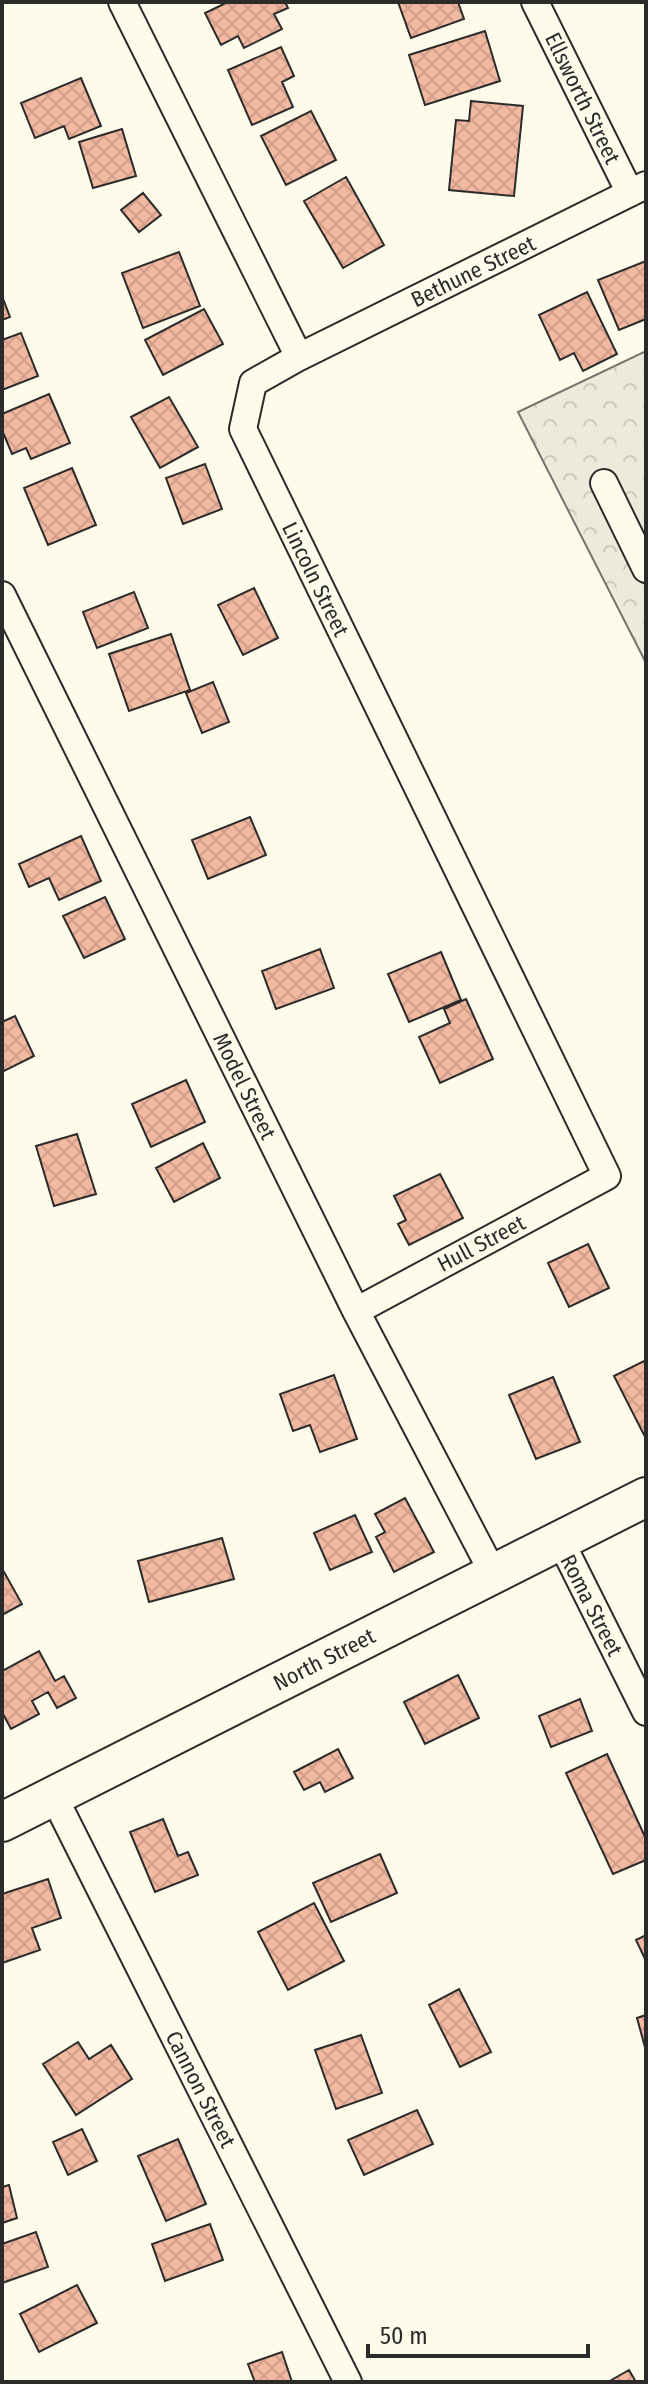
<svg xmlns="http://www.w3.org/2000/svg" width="648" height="2384" viewBox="0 0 648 2384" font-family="'Fira Sans Condensed',sans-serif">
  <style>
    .park { fill: url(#park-crowns); stroke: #74746e; stroke-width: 2 }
    .building { fill: url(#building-cross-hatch); stroke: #2b2b2b; stroke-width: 2 }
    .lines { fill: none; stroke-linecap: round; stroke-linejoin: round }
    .street-casing { stroke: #2b2b2b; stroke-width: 30 }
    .secondary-casing { stroke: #2b2b2b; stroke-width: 42 }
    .street { stroke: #fdfbea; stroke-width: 26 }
    .secondary { stroke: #fdfbea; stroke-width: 38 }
    .labels { text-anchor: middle; stroke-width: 6; stroke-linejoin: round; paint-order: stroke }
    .street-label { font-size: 22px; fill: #2b2b2b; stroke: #fdfbea }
  </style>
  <defs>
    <pattern id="park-crowns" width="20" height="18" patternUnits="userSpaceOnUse" patternTransform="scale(2)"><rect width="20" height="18" fill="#ecebdb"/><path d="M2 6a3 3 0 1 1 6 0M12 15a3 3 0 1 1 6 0" fill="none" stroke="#cbcabc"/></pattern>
    <pattern id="building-cross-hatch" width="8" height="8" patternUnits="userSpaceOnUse" patternTransform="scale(2)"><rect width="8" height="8" fill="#f2b8a0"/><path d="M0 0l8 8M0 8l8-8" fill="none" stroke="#d09e8a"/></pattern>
  </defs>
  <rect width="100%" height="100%" fill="#fdfbea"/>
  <path class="park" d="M 646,351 L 646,663 L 518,412 Z"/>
  <path class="building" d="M 228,2 L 285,2 L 288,8 L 274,14 L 282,29 L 244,48 L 238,36 L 221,45 L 205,13 Z
    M 398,2 L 458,2 L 464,19 L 411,38 Z
    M 485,31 L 500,81 L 425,105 L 409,55 Z
    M 281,47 L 294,76 L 282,82 L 293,107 L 252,125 L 228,70 Z
    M 81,78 L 101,126 L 69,139 L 64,126 L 35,138 L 21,103 Z
    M 471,101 L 523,106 L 514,196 L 449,190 L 456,120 L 469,121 Z
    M 311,111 L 336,160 L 286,185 L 261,136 Z
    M 122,129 L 136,176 L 93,188 L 79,142 Z
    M 346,177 L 384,245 L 343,268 L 304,201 Z
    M 143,193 L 161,215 L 139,232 L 121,210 Z
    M 179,252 L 200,306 L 143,328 L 122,273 Z
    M 646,261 L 646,319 L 619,330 L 598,280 Z
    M 587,292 L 617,354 L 583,371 L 574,353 L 560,360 L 539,315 Z
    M 2,296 L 10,317 L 2,320 Z
    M 204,309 L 223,344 L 163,375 L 145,340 Z
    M 21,333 L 38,376 L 2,390 L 2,340 Z
    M 49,394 L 70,443 L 31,459 L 26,448 L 12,454 L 2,430 L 2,414 Z
    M 169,397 L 198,447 L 160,468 L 131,417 Z
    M 205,464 L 222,509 L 183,524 L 166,478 Z
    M 72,468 L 96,525 L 48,545 L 24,488 Z
    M 254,588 L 278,638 L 243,655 L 218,605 Z
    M 134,592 L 148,628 L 97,648 L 83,612 Z
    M 171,634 L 190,690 L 129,711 L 109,654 Z
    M 213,682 L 229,722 L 202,733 L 186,693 Z
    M 250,817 L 266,855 L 208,879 L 192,840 Z
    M 81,836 L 101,881 L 59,900 L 49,878 L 29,887 L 19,864 Z
    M 105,897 L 125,939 L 84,958 L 63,916 Z
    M 320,949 L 334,988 L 276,1009 L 262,971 Z
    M 441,952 L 461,1000 L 409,1022 L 388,974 Z
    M 466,999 L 493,1059 L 440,1083 L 419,1037 L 450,1023 L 444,1009 Z
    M 15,1016 L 34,1056 L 2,1072 L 2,1022 Z
    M 186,1080 L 205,1122 L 151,1147 L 132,1104 Z
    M 77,1134 L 96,1194 L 54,1206 L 36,1146 Z
    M 203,1143 L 220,1178 L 174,1202 L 156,1168 Z
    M 440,1174 L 463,1218 L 409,1245 L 398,1224 L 406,1220 L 394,1196 Z
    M 588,1244 L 609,1288 L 569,1307 L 548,1263 Z
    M 646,1360 L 646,1434 L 644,1435 L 614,1376 Z
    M 334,1375 L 357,1439 L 320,1452 L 310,1425 L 293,1431 L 280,1394 Z
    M 553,1377 L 580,1442 L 536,1459 L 509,1395 Z
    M 405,1498 L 434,1552 L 394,1572 L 376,1537 L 385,1532 L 375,1514 Z
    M 355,1515 L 372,1552 L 330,1570 L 314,1533 Z
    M 222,1538 L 234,1579 L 149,1602 L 138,1561 Z
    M 4,1572 L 22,1604 L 2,1615 L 2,1573 Z
    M 39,1651 L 55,1681 L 64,1676 L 76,1698 L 57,1708 L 48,1692 L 32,1701 L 39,1714 L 11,1729 L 2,1712 L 2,1671 Z
    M 458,1675 L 479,1718 L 425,1744 L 404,1702 Z
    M 580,1699 L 592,1731 L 551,1747 L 539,1716 Z
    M 338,1749 L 353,1778 L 325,1792 L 320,1782 L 304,1790 L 294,1772 Z
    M 607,1754 L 646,1839 L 646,1860 L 613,1874 L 566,1773 Z
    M 163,1819 L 178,1856 L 188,1852 L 198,1875 L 155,1892 L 130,1832 Z
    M 380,1854 L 397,1893 L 331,1922 L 313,1883 Z
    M 48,1879 L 61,1918 L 32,1928 L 40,1950 L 2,1963 L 2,1894 Z
    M 314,1903 L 344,1961 L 288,1990 L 258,1932 Z
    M 646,1935 L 646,1961 L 636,1940 Z
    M 459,1989 L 491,2052 L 460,2067 L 429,2005 Z
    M 646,2015 L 646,2051 L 637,2018 Z
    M 361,2035 L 382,2093 L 336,2109 L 315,2050 Z
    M 78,2042 L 89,2059 L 111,2045 L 132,2079 L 76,2115 L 43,2064 Z
    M 417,2110 L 433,2144 L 364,2175 L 348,2140 Z
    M 82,2129 L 97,2161 L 68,2175 L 53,2142 Z
    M 178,2139 L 206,2204 L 166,2221 L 138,2156 Z
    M 9,2185 L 17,2218 L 2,2223 L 2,2187 Z
    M 210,2224 L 223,2260 L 165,2281 L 152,2244 Z
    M 36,2232 L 48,2267 L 2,2283 L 2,2244 Z
    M 77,2285 L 97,2323 L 39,2352 L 20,2314 Z
    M 282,2352 L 292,2382 L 255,2382 L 248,2364 Z
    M 629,2370 L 636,2382 L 608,2382 Z"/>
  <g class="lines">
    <g class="street-casing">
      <path id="street" d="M 122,2 L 299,357
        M 535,2 L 630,193
        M 604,483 L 646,569
        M 2,595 L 356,1311 L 493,1573
        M 356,1311 L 607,1176 L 243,429 L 253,383 L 299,357 L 646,185
        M 560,1540 L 646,1712
        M 54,1797 L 348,2382"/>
    </g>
    <g class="secondary-casing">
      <path id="secondary" d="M 2,1822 L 646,1497"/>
    </g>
    <use href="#street" class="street"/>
    <use href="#secondary" class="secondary"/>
  </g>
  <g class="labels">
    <g class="street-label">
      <text transform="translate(583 98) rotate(64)" y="8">Ellsworth Street</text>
      <text transform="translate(473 271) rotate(-26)" y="8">Bethune Street</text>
      <text transform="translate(316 579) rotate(64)" y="8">Lincoln Street</text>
      <text transform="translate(245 1086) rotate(64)" y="8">Model Street</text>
      <text transform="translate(481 1243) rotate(-28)" y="8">Hull Street</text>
      <text transform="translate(592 1605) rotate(63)" y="8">Roma Street</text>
      <text transform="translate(324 1659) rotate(-27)" y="8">North Street</text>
      <text transform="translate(201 2089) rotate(63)" y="8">Cannon Street</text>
    </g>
  </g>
  <rect width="648" height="2384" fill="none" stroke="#2b2b2b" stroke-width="8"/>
  <path d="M368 2344v12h220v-12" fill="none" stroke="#2b2b2b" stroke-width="4"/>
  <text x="380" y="2344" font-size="24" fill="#2b2b2b" stroke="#fdfbea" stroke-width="6" paint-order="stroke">50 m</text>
</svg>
